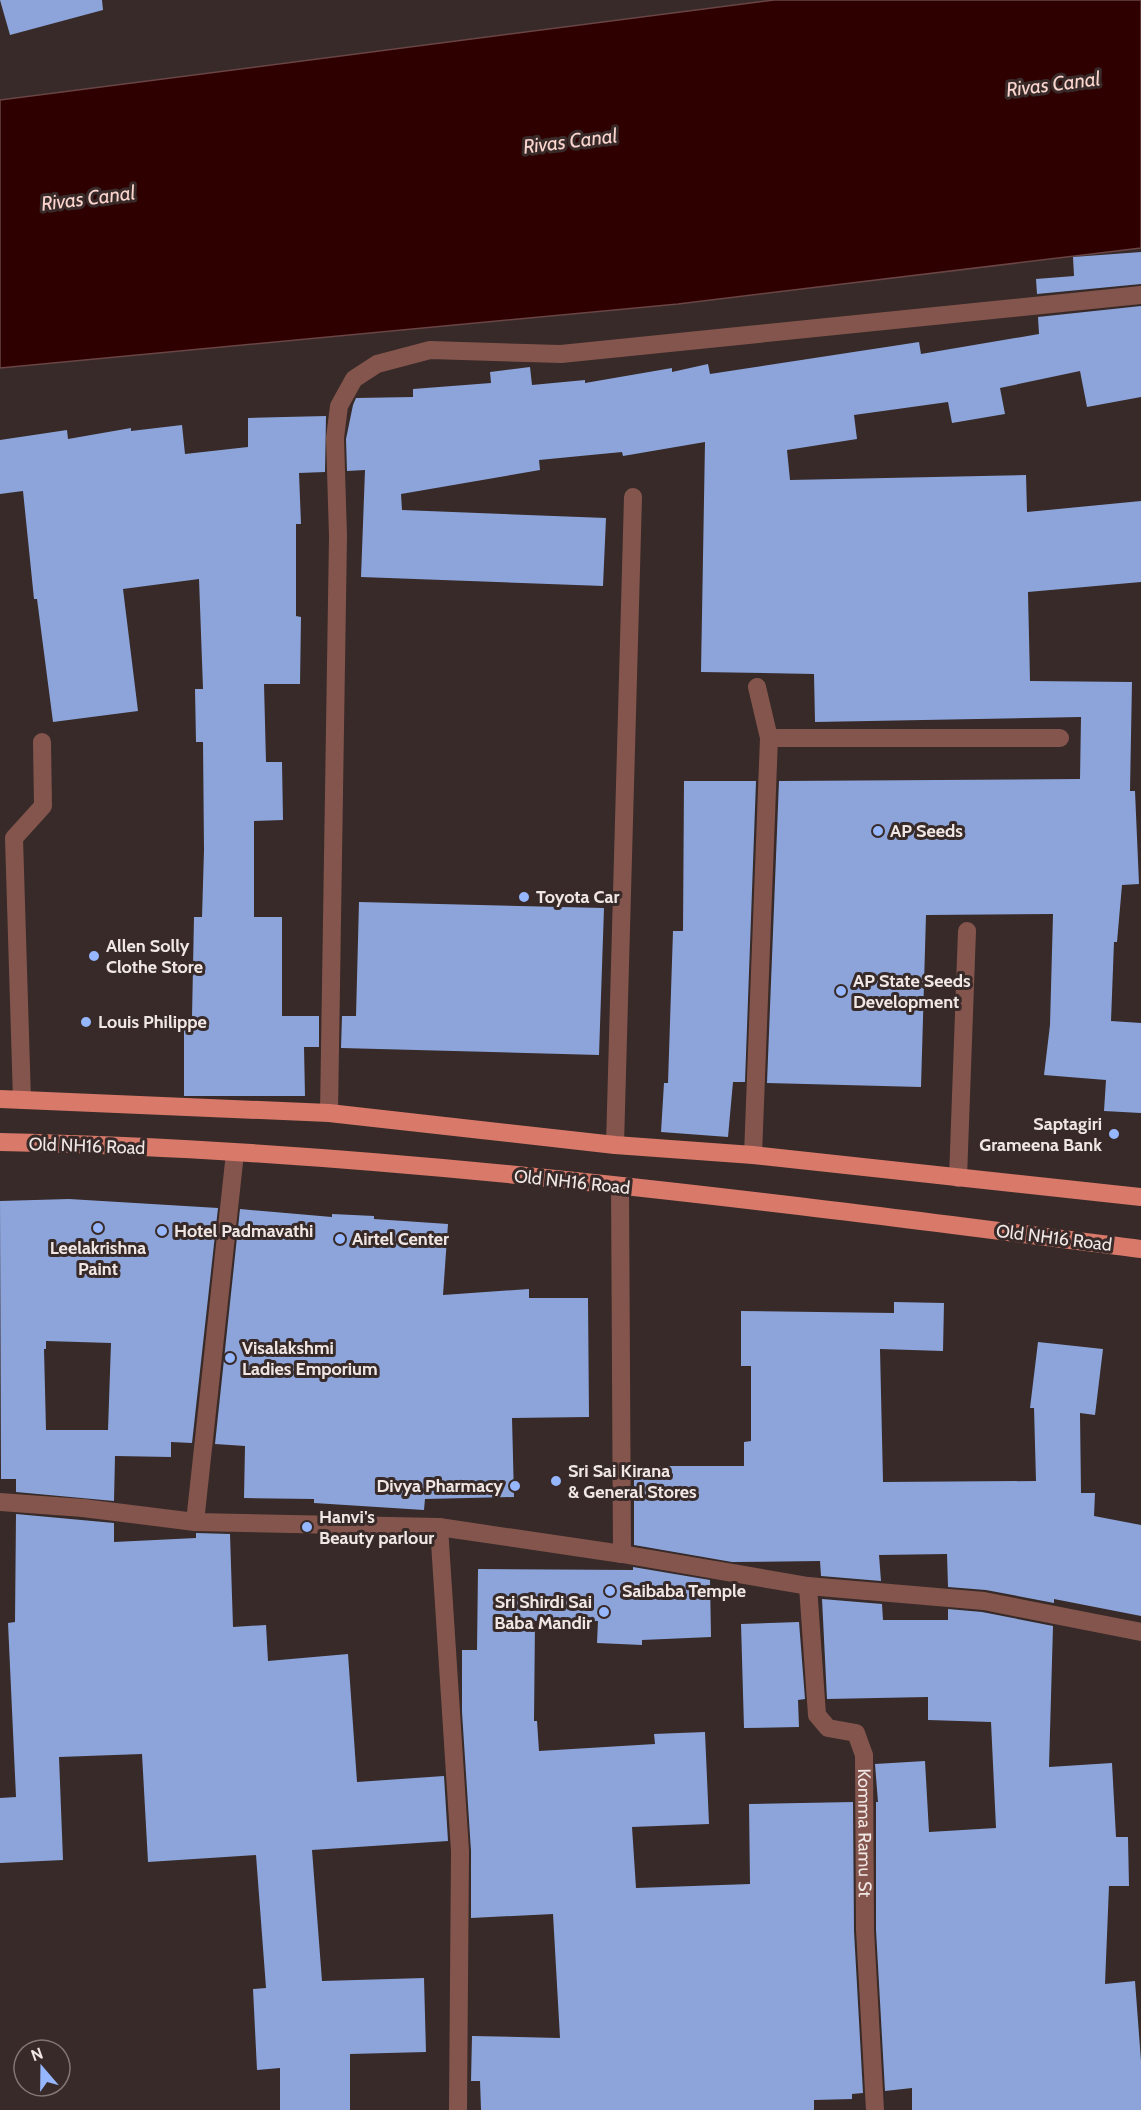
<svg xmlns="http://www.w3.org/2000/svg" width="1141" height="2110" viewBox="0 0 1141 2110" font-family="Cabin,sans-serif">
  <style>
    .water { fill: #2f0000; stroke: #694545; stroke-width: 1.5 }
    .building { fill: #8ca4da; fill-rule: evenodd }
    .lines { fill: none; stroke-linecap: round; stroke-linejoin: round }
    .minor { stroke: #84554d; stroke-width: 18 }
    .major { stroke: #d8796a; stroke-width: 18 }
    .poi-dot { fill: #96b6fd; stroke: #372a28; stroke-width: 2 }
    .labels { text-anchor: middle; stroke-width: 6; stroke-linejoin: round; paint-order: stroke }
    .poi-label { font-size: 18px; font-weight: bold; fill: #f0e7e5; stroke: #372a28; text-anchor: start }
    .street-label { font-size: 18px; fill: #f0e7e5; stroke: #372a28 }
    .water-label { font-size: 20px; font-style: italic; fill: #fbd4cd; stroke: #372a28 }
  </style>
  <rect width="100%" height="100%" fill="#372a28"/>
  <path class="water" d="M 774,0 L 1141,0 L 1141,248 L 678,304 L 0,368 L 0,100 Z"/>
  <path class="building" d="M 0,0 L 102,0 L 103,10 L 10,35 Z
    M 1141,252 L 1141,284 L 1037,294 L 1036,279 L 1074,276 L 1073,257 Z
    M 1141,306 L 1141,397 L 1087,407 L 1080,371 L 1000,388 L 1005,414 L 952,423 L 948,402 L 854,415 L 857,439 L 787,450 L 790,480 L 1026,475 L 1027,512 L 1141,501 L 1141,582 L 1028,592 L 1030,681 L 1132,682 L 1130,791 L 1135,791 L 1139,884 L 1122,885 L 1117,942 L 1114,942 L 1111,1021 L 1141,1023 L 1141,1113 L 1104,1111 L 1106,1080 L 1044,1075 L 1050,1025 L 1053,914 L 926,915 L 921,1087 L 767,1083 L 779,781 L 1080,779 L 1081,717 L 815,722 L 814,674 L 701,672 L 705,442 L 623,456 L 622,452 L 539,460 L 540,470 L 401,494 L 402,510 L 606,518 L 603,586 L 361,577 L 365,470 L 347,471 L 346,439 L 353,405 L 356,398 L 413,397 L 413,389 L 491,383 L 490,372 L 530,367 L 532,385 L 585,380 L 585,383 L 672,368 L 672,372 L 708,364 L 710,374 L 919,342 L 921,354 L 1039,334 L 1038,317 Z
    M 326,416 L 325,472 L 299,473 L 301,524 L 296,524 L 296,616 L 301,617 L 300,684 L 264,684 L 266,762 L 282,762 L 283,820 L 254,821 L 254,917 L 282,917 L 282,1016 L 319,1016 L 319,1047 L 304,1047 L 305,1096 L 184,1096 L 184,1017 L 192,1017 L 194,917 L 202,917 L 204,850 L 203,742 L 196,742 L 195,689 L 203,689 L 199,579 L 123,589 L 138,711 L 53,722 L 37,599 L 34,599 L 23,491 L 0,494 L 0,440 L 67,430 L 68,439 L 131,428 L 131,431 L 182,425 L 185,454 L 248,447 L 248,418 Z
    M 684,781 L 756,781 L 745,1082 L 733,1082 L 728,1137 L 661,1132 L 664,1083 L 668,1083 L 673,931 L 683,931 Z
    M 359,902 L 604,908 L 599,1055 L 341,1048 L 342,1016 L 356,1016 Z
    M 69,1199 L 218,1208 L 192,1443 L 171,1442 L 171,1457 L 115,1456 L 114,1501 L 16,1492 L 16,1479 L 1,1479 L 0,1201 ZM 46,1341 L 111,1343 L 108,1430 L 46,1430 L 44,1349 L 46,1349 Z
    M 240,1209 L 332,1217 L 332,1214 L 374,1216 L 374,1219 L 448,1224 L 443,1295 L 529,1289 L 529,1298 L 588,1298 L 589,1417 L 512,1418 L 514,1497 L 425,1499 L 424,1510 L 314,1503 L 314,1499 L 244,1498 L 245,1446 L 215,1444 Z
    M 894,1302 L 944,1303 L 943,1351 L 880,1349 L 883,1482 L 1036,1481 L 1034,1408 L 1030,1408 L 1038,1342 L 1103,1349 L 1095,1415 L 1080,1413 L 1081,1493 L 1095,1493 L 1094,1516 L 1141,1525 L 1141,1616 L 1054,1599 L 1054,1603 L 986,1590 L 948,1587 L 947,1554 L 879,1555 L 881,1581 L 821,1576 L 820,1561 L 732,1562 L 634,1545 L 634,1466 L 744,1466 L 744,1442 L 751,1441 L 751,1366 L 741,1366 L 741,1311 L 894,1313 Z
    M 16,1514 L 114,1523 L 114,1542 L 196,1538 L 196,1533 L 230,1534 L 233,1627 L 266,1625 L 268,1661 L 348,1654 L 357,1782 L 444,1776 L 448,1841 L 312,1850 L 322,1981 L 424,1978 L 426,2052 L 350,2054 L 350,2110 L 280,2110 L 280,2068 L 257,2070 L 253,1989 L 266,1988 L 256,1855 L 148,1862 L 142,1754 L 59,1757 L 63,1860 L 0,1863 L 0,1798 L 16,1797 L 8,1623 L 15,1622 Z
    M 633,1567 L 710,1580 L 711,1637 L 642,1640 L 642,1645 L 597,1643 L 598,1621 L 535,1621 L 534,1721 L 537,1721 L 539,1751 L 655,1744 L 654,1734 L 705,1732 L 709,1824 L 632,1827 L 636,1888 L 750,1884 L 749,1804 L 853,1802 L 854,1931 L 863,2093 L 852,2094 L 852,2099 L 814,2100 L 814,2110 L 481,2110 L 480,2081 L 471,2081 L 472,2036 L 560,2038 L 553,1914 L 471,1918 L 471,1851 L 462,1712 L 462,1650 L 477,1650 L 478,1569 L 633,1570 Z
    M 822,1599 L 882,1604 L 883,1620 L 948,1620 L 948,1609 L 982,1612 L 1053,1626 L 1049,1767 L 1112,1763 L 1116,1837 L 1128,1837 L 1129,1886 L 1109,1886 L 1105,1984 L 1135,1981 L 1141,2061 L 1141,2110 L 912,2110 L 912,2088 L 885,2091 L 876,1930 L 876,1802 L 878,1802 L 875,1764 L 925,1761 L 929,1832 L 996,1828 L 991,1722 L 928,1720 L 928,1697 L 827,1699 Z
    M 799,1622 L 805,1699 L 798,1700 L 799,1727 L 744,1728 L 741,1624 Z"/>
  <g class="lines">
    <g class="minor">
      <path d="M 769,738 L 1060,738"/>
      <path d="M 22,1100 L 14,838 L 43,806 L 42,742"/>
      <path d="M 329,1113 L 338,536 L 335,438 L 339,406 L 354,379 L 377,364 L 430,350 L 561,354 L 1141,295"/>
      <path d="M 615,1145 L 633,497"/>
      <path d="M 753,1155 L 769,738 L 757,687"/>
      <path d="M 958,1178 L 967,931"/>
      <path d="M 620,1187 L 622,1554"/>
      <path d="M 0,1502 L 83,1508 L 195,1522 L 439,1527 L 622,1554 L 808,1586 L 984,1601 L 1141,1632"/>
      <path d="M 195,1522 L 235,1153"/>
      <path d="M 439,1527 L 460,1851 L 458,2110"/>
      <path id="s1" d="M 808,1586 L 817,1715 L 828,1728 L 856,1733 L 864,1755 L 865,1930 L 875,2110"/>
    </g>
    <path class="major" d="M 0,1099 L 329,1113 L 615,1145 L 753,1155 L 1141,1197
      M 0,1142 C 382,1150 762,1201 1141,1249"/>
  </g>
  <g class="poi-dot">
    <circle cx="878" cy="831" r="6"/>
    <circle cx="524" cy="897" r="6"/>
    <circle cx="94" cy="956" r="6"/>
    <circle cx="841" cy="991" r="6"/>
    <circle cx="86" cy="1022" r="6"/>
    <circle cx="1114" cy="1134" r="6"/>
    <circle cx="98" cy="1228" r="6"/>
    <circle cx="162" cy="1231" r="6"/>
    <circle cx="340" cy="1239" r="6"/>
    <circle cx="230" cy="1358" r="6"/>
    <circle cx="556" cy="1481" r="6"/>
    <circle cx="515" cy="1486" r="6"/>
    <circle cx="307" cy="1527" r="6"/>
    <circle cx="610" cy="1591" r="6"/>
    <circle cx="604" cy="1612" r="6"/>
  </g>
  <g class="labels">
    <g class="poi-label">
      <text x="890" y="837">AP Seeds</text>
      <text x="536" y="903">Toyota Car</text>
      <text x="106" y="952">Allen Solly<tspan x="106" dy="21">Clothe Store</tspan></text>
      <text x="853" y="987">AP State Seeds<tspan x="853" dy="21">Development</tspan></text>
      <text x="98" y="1028">Louis Philippe</text>
      <text x="1102" y="1130" text-anchor="end">Saptagiri<tspan x="1102" dy="21">Grameena Bank</tspan></text>
      <text x="174" y="1237">Hotel Padmavathi</text>
      <text x="352" y="1245">Airtel Center</text>
      <text x="98" y="1254" text-anchor="middle">Leelakrishna<tspan x="98" dy="21">Paint</tspan></text>
      <text x="242" y="1354">Visalakshmi<tspan x="242" dy="21">Ladies Emporium</tspan></text>
      <text x="568" y="1477">Sri Sai Kirana<tspan x="568" dy="21">&amp; General Stores</tspan></text>
      <text x="503" y="1492" text-anchor="end">Divya Pharmacy</text>
      <text x="319" y="1523">Hanvi's<tspan x="319" dy="21">Beauty parlour</tspan></text>
      <text x="622" y="1597">Saibaba Temple</text>
      <text x="592" y="1608" text-anchor="end">Sri Shirdi Sai<tspan x="592" dy="21">Baba Mandir</tspan></text>
    </g>
    <g class="street-label">
      <text transform="translate(87 1146) rotate(2)" y="6">Old NH16 Road</text>
      <text transform="translate(572 1182) rotate(6)" y="6">Old NH16 Road</text>
      <text transform="translate(1054 1238) rotate(7)" y="6">Old NH16 Road</text>
      <text dy="6" stroke="none"><textPath href="#s1" startOffset="276">Komma Ramu St</textPath></text>
    </g>
    <g class="water-label">
      <text transform="translate(1053 84) rotate(-7)" y="7">Rivas Canal</text>
      <text transform="translate(570 141) rotate(-7)" y="7">Rivas Canal</text>
      <text transform="translate(88 198) rotate(-7)" y="7">Rivas Canal</text>
    </g>
  </g>
  <g transform="translate(42 2068) rotate(340)"><circle r="28" fill="#372a28" stroke="#817674" stroke-width="1.5"/>
  <path d="M0-4.5L10 22L0 15L-10 22Z" fill="#96b6fd"/>
  <text y="-9" font-size="16" font-weight="bold" text-anchor="middle" fill="#f0e7e5">N</text>
  </g>
</svg>
